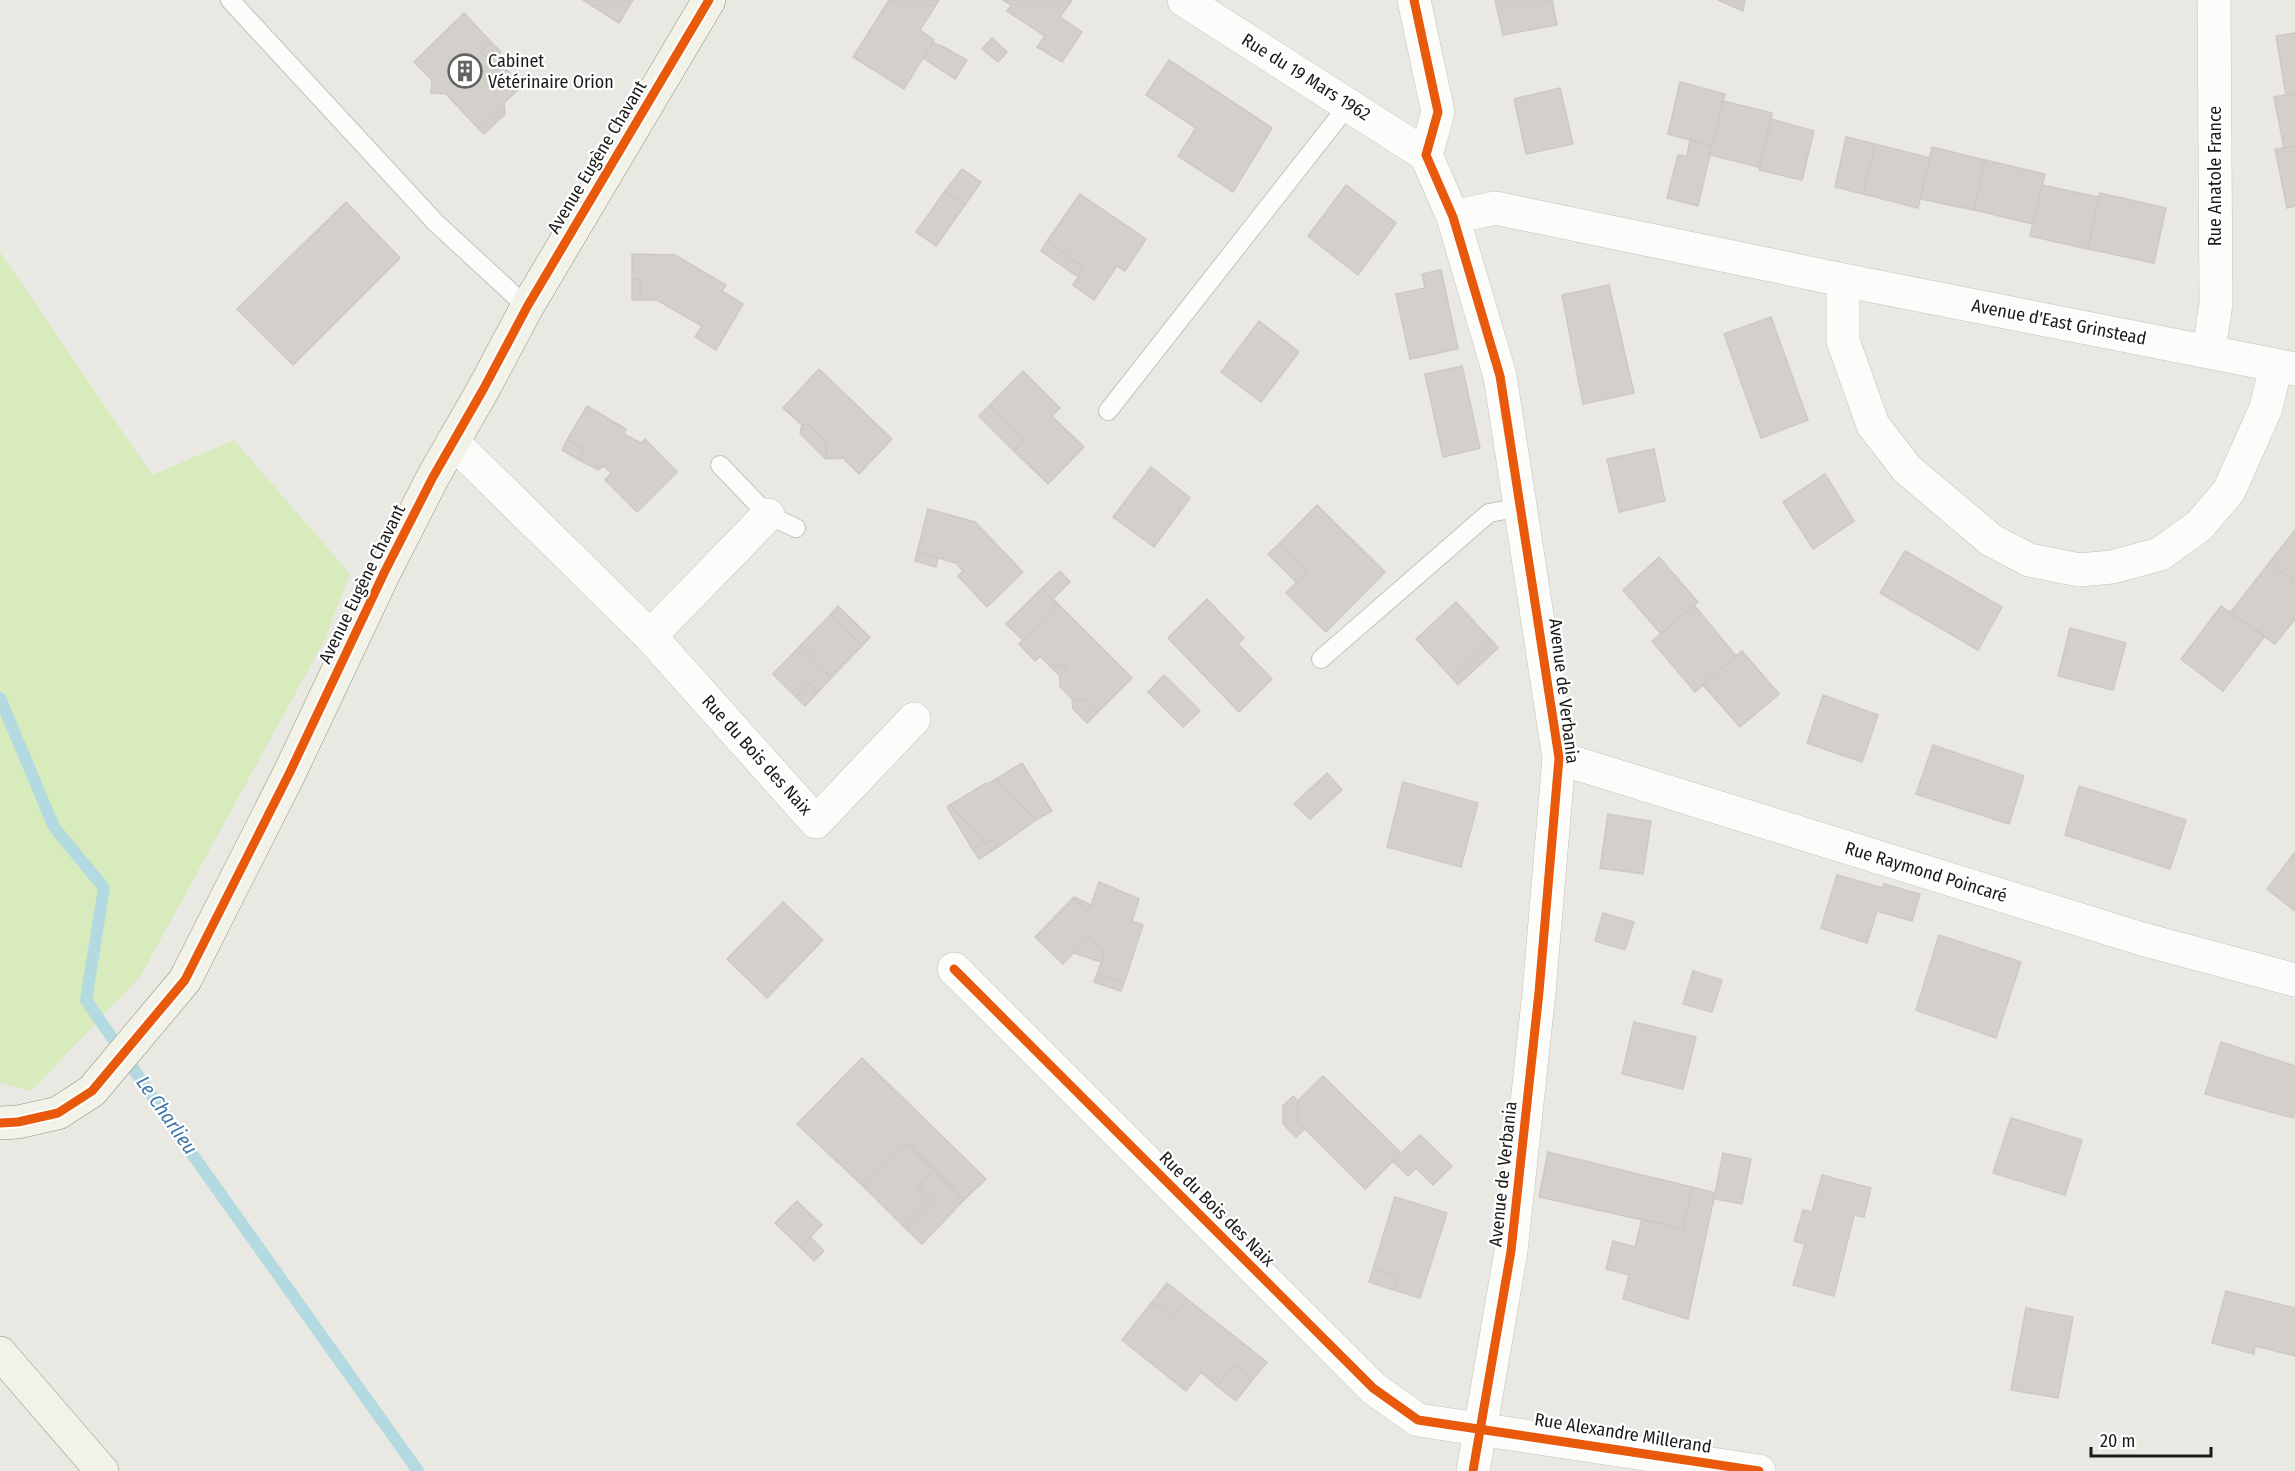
<svg xmlns="http://www.w3.org/2000/svg" width="2295" height="1471" viewBox="0 0 2295 1471" font-family="'Fira Sans Condensed',sans-serif">
  <style>
    .grass { fill: #d7ebbd }
    .lines { fill: none; stroke-linecap: round; stroke-linejoin: round }
    .stream { stroke: #b3d9e1; stroke-width: 12 }
    .building { fill: #d3cfcb; stroke: #cdc9c4; stroke-width: 1.5 }
    .lane-casing { stroke: #c2c2bf; stroke-width: 20 }
    .street-casing { stroke: #c2c2bf; stroke-width: 34 }
    .secondary-casing { stroke: #93937b; stroke-width: 34 }
    .lane { stroke: #fcfcfb; stroke-width: 18 }
    .street { stroke: #fcfcfb; stroke-width: 33 }
    .secondary { stroke: #f2f2e8; stroke-width: 33 }
    .cycleway-casing { stroke: #fff; stroke-width: 13 }
    .cycleway { stroke: #e8590c; stroke-width: 9 }
    .labels { text-anchor: middle; stroke-width: 4.5; stroke-linejoin: round; paint-order: stroke }
    .poi-label { font-size: 18px; fill: #1b1b1b; stroke: #fff; text-anchor: start }
    .street-label { font-size: 18px; fill: #1b1b1b; stroke: #fff }
    .water-label { font-size: 20px; font-style: italic; fill: #3e77aa; stroke: #fff }
  </style>
  <rect width="100%" height="100%" fill="#eae8e2"/>
  <path class="grass" d="M 0,252 L 152,475 L 234,440 L 350,574 L 324,641 L 140,977 L 31,1091 L 0,1083 Z"/>
  <g class="lines">
    <path class="stream" d="M 0,698 L 54,827 L 104,888 L 86,1000 L 185,1144 L 418,1471"/>
  </g>
  <path class="building" d="M 583,0 L 633,0 L 619,23 Z
    M 889,0 L 939,0 L 920,30 L 934,40 L 904,89 L 853,57 Z
    M 1003,0 L 1072,0 L 1060,17 L 1082,32 L 1062,62 L 1037,47 L 1045,36 L 1007,11 L 1011,5 Z
    M 1495,0 L 1552,0 L 1557,25 L 1503,35 Z
    M 1718,0 L 1745,0 L 1743,11 Z
    M 464,13 L 491,42 L 481,52 L 486,56 L 495,57 L 522,86 L 504,103 L 505,114 L 495,111 L 478,128 L 446,94 L 431,93 L 432,80 L 414,62 Z
    M 2295,33 L 2295,93 L 2286,95 L 2276,36 Z
    M 992,38 L 1007,52 L 998,62 L 982,49 Z
    M 491,42 L 501,52 L 495,57 L 486,56 L 481,52 Z
    M 932,42 L 940,46 L 940,45 L 967,60 L 955,79 L 923,58 Z
    M 1169,60 L 1272,128 L 1233,192 L 1178,156 L 1196,128 L 1146,95 Z
    M 1680,82 L 1725,94 L 1712,146 L 1668,134 Z
    M 1560,88 L 1573,144 L 1526,154 L 1514,99 Z
    M 2295,93 L 2295,146 L 2284,148 L 2274,97 Z
    M 1723,101 L 1772,113 L 1759,167 L 1710,155 Z
    M 495,111 L 505,114 L 484,134 L 478,128 Z
    M 1771,119 L 1814,131 L 1802,180 L 1759,170 Z
    M 1846,137 L 1875,144 L 1863,194 L 1835,187 Z
    M 1690,140 L 1712,146 L 1698,206 L 1667,198 L 1678,155 L 1687,156 Z
    M 1875,144 L 1930,158 L 1918,208 L 1863,194 Z
    M 2295,146 L 2295,206 L 2287,208 L 2275,149 Z
    M 1932,147 L 1985,160 L 1974,210 L 1920,199 Z
    M 1985,160 L 2045,174 L 2033,224 L 1974,210 Z
    M 962,169 L 981,182 L 965,205 L 945,191 Z
    M 1346,185 L 1396,223 L 1358,275 L 1308,236 Z
    M 2042,185 L 2099,197 L 2088,249 L 2030,236 Z
    M 945,191 L 965,205 L 936,246 L 916,232 Z
    M 2100,193 L 2166,208 L 2154,263 L 2088,249 Z
    M 1080,194 L 1146,239 L 1125,271 L 1117,266 L 1094,300 L 1073,285 L 1084,268 L 1047,241 Z
    M 346,202 L 400,258 L 293,365 L 237,309 Z
    M 1047,241 L 1084,268 L 1078,277 L 1041,251 Z
    M 632,254 L 675,255 L 726,285 L 722,291 L 743,304 L 716,350 L 695,337 L 702,326 L 657,300 L 640,300 L 640,279 L 632,279 Z
    M 1441,270 L 1458,349 L 1410,359 L 1396,294 L 1425,288 L 1422,274 Z
    M 632,279 L 640,279 L 640,300 L 632,300 Z
    M 1609,285 L 1634,393 L 1583,404 L 1562,295 Z
    M 1771,317 L 1808,420 L 1761,438 L 1724,334 Z
    M 1259,321 L 1299,352 L 1261,402 L 1221,372 Z
    M 1462,366 L 1480,448 L 1443,457 L 1425,374 Z
    M 819,369 L 892,439 L 859,474 L 843,458 L 826,459 L 827,443 L 808,424 L 802,425 L 783,408 Z
    M 1023,371 L 1060,408 L 1052,416 L 1084,447 L 1048,484 L 1014,451 L 1025,440 L 990,405 Z
    M 990,405 L 1025,440 L 1014,451 L 979,416 Z
    M 587,406 L 626,429 L 624,434 L 641,443 L 645,439 L 677,472 L 637,512 L 605,480 L 611,473 L 604,466 L 598,470 L 579,460 L 585,449 L 567,440 Z
    M 808,424 L 827,443 L 826,459 L 800,433 L 802,425 Z
    M 567,440 L 585,449 L 579,460 L 562,450 Z
    M 1654,449 L 1665,501 L 1619,512 L 1607,459 Z
    M 1151,467 L 1190,498 L 1154,547 L 1113,517 Z
    M 1825,474 L 1854,521 L 1813,549 L 1783,502 Z
    M 1317,505 L 1385,572 L 1326,632 L 1286,593 L 1307,572 L 1279,544 Z
    M 928,509 L 975,522 L 1023,572 L 987,607 L 958,576 L 963,571 L 956,563 L 917,552 Z
    M 2295,530 L 2295,581 L 2269,563 Z
    M 1279,544 L 1307,572 L 1297,583 L 1268,554 Z
    M 1905,551 L 2002,607 L 1978,650 L 1880,593 Z
    M 917,552 L 938,558 L 936,567 L 915,561 Z
    M 1659,557 L 1698,602 L 1661,634 L 1623,590 Z
    M 2269,563 L 2295,581 L 2295,619 L 2275,644 L 2230,613 Z
    M 1060,571 L 1070,582 L 1053,599 L 1042,588 Z
    M 1042,588 L 1058,604 L 1023,640 L 1006,624 Z
    M 1207,599 L 1244,638 L 1238,644 L 1272,679 L 1239,712 L 1168,638 Z
    M 1456,602 L 1492,641 L 1452,678 L 1416,639 Z
    M 1058,604 L 1132,678 L 1098,712 L 1086,700 L 1072,699 L 1060,686 L 1060,676 L 1066,669 L 1061,664 L 1049,665 L 1040,656 L 1035,661 L 1019,644 Z
    M 1694,605 L 1736,656 L 1695,692 L 1652,641 Z
    M 838,606 L 870,637 L 862,646 L 831,614 Z
    M 2221,606 L 2265,636 L 2223,691 L 2181,659 Z
    M 831,614 L 862,646 L 831,678 L 801,645 Z
    M 2070,628 L 2126,643 L 2113,690 L 2058,676 Z
    M 1492,641 L 1498,648 L 1458,685 L 1452,678 Z
    M 801,645 L 831,678 L 818,692 L 809,683 L 796,697 L 773,674 Z
    M 1742,651 L 1779,694 L 1740,727 L 1703,685 Z
    M 1061,664 L 1066,669 L 1060,676 L 1049,665 Z
    M 1164,675 L 1200,711 L 1183,727 L 1148,692 Z
    M 809,683 L 818,692 L 805,706 L 796,697 Z
    M 1823,695 L 1878,715 L 1862,762 L 1807,743 Z
    M 1072,699 L 1086,700 L 1098,712 L 1087,723 L 1073,709 Z
    M 1933,745 L 2024,776 L 2009,824 L 1916,794 Z
    M 1022,763 L 1052,811 L 1036,820 L 996,779 Z
    M 1327,773 L 1342,790 L 1310,819 L 1294,804 Z
    M 996,779 L 1036,820 L 998,847 L 994,841 L 985,842 L 950,805 L 986,783 L 988,784 Z
    M 1403,782 L 1478,803 L 1461,867 L 1387,847 Z
    M 2079,786 L 2186,820 L 2170,869 L 2065,835 Z
    M 950,805 L 985,842 L 973,850 L 947,807 Z
    M 1608,814 L 1651,821 L 1643,874 L 1600,868 Z
    M 989,840 L 994,841 L 998,847 L 993,850 L 985,842 Z
    M 985,842 L 993,850 L 979,859 L 973,850 Z
    M 2295,852 L 2295,911 L 2267,889 Z
    M 1837,875 L 1883,888 L 1884,884 L 1920,894 L 1912,921 L 1877,911 L 1867,943 L 1821,928 Z
    M 1099,882 L 1139,899 L 1132,921 L 1143,925 L 1124,983 L 1097,974 L 1105,951 L 1088,938 L 1063,964 L 1035,937 L 1073,898 L 1086,910 L 1091,905 Z
    M 1074,897 L 1091,905 L 1086,910 Z
    M 783,902 L 823,940 L 767,998 L 727,959 Z
    M 1603,913 L 1634,922 L 1625,950 L 1595,941 Z
    M 1939,935 L 2021,962 L 1996,1038 L 1916,1010 Z
    M 1088,938 L 1105,951 L 1101,962 L 1074,953 Z
    M 1693,971 L 1722,980 L 1712,1012 L 1683,1004 Z
    M 1097,974 L 1124,983 L 1121,991 L 1094,982 Z
    M 1634,1022 L 1696,1037 L 1683,1089 L 1622,1074 Z
    M 2221,1042 L 2295,1066 L 2295,1110 L 2293,1118 L 2205,1094 Z
    M 862,1058 L 986,1179 L 964,1200 L 907,1143 L 864,1187 L 797,1124 Z
    M 1323,1076 L 1401,1153 L 1365,1189 L 1298,1122 L 1298,1101 Z
    M 1293,1096 L 1298,1101 L 1298,1122 L 1305,1129 L 1296,1137 L 1283,1124 L 1283,1106 Z
    M 2011,1118 L 2082,1140 L 2065,1195 L 1993,1173 Z
    M 1420,1135 L 1452,1166 L 1433,1185 L 1416,1168 L 1408,1176 L 1393,1161 Z
    M 907,1143 L 935,1170 L 918,1186 L 932,1201 L 905,1228 L 864,1187 Z
    M 1548,1152 L 1692,1187 L 1683,1229 L 1539,1197 Z
    M 1723,1153 L 1751,1159 L 1742,1204 L 1714,1199 Z
    M 935,1170 L 964,1200 L 922,1244 L 905,1228 L 932,1201 L 918,1186 Z
    M 1822,1175 L 1871,1188 L 1864,1217 L 1854,1215 L 1834,1296 L 1793,1285 L 1805,1244 L 1794,1241 L 1803,1210 L 1812,1212 Z
    M 1692,1187 L 1715,1193 L 1688,1319 L 1623,1299 L 1629,1275 L 1606,1269 L 1613,1241 L 1635,1247 L 1642,1219 L 1683,1229 Z
    M 1395,1197 L 1447,1213 L 1420,1298 L 1394,1290 L 1398,1277 L 1373,1269 Z
    M 797,1201 L 822,1225 L 800,1247 L 775,1223 Z
    M 810,1237 L 824,1251 L 814,1261 L 800,1247 Z
    M 1373,1269 L 1398,1277 L 1394,1290 L 1369,1282 Z
    M 1167,1283 L 1187,1299 L 1172,1317 L 1152,1302 Z
    M 2226,1291 L 2295,1308 L 2295,1356 L 2255,1346 L 2254,1354 L 2212,1343 Z
    M 1187,1299 L 1267,1362 L 1253,1379 L 1235,1364 L 1217,1386 L 1201,1372 L 1186,1391 L 1122,1340 L 1152,1302 L 1172,1317 Z
    M 2026,1308 L 2073,1317 L 2058,1398 L 2011,1390 Z
    M 1235,1364 L 1253,1379 L 1236,1401 L 1217,1386 Z"/>
  <g class="lines">
    <g class="lane-casing">
      <path id="lane" d="M 230,0 L 436,223 L 527,307
        M 1108,411 L 1349,104
        M 720,465 L 768,515 L 796,528
        M 1321,659 L 1489,513 L 1521,507"/>
    </g>
    <g class="street-casing">
      <path id="street" d="M 1184,0 L 1426,155
        M 1414,0 L 1438,112 L 1426,155 L 1453,217 L 1500,376 L 1559,758 L 1539,992 L 1511,1251 L 1473,1471
        M 1453,217 L 1495,208 L 1843,280 L 2295,369
        M 1843,280 L 1843,341 L 1873,425 L 1907,469 L 1991,540 L 2029,560 L 2079,570 L 2112,567 L 2160,554 L 2199,526 L 2229,491 L 2266,408 L 2276,365
        M 2209,351 L 2216,303 L 2214,0
        M 453,442 L 650,636 L 816,822 L 914,719
        M 650,636 L 768,515
        M 1559,758 L 2142,939 L 2295,980
        M 954,969 L 1373,1388 L 1418,1420 L 1759,1471"/>
    </g>
    <g class="secondary-casing">
      <path id="secondary" d="M 0,1123 L 18,1122 L 58,1113 L 92,1091 L 185,980 L 289,774 L 385,571 L 433,477 L 484,388 L 527,307 L 709,0
        M 0,1353 L 102,1471"/>
    </g>
    <use href="#lane" class="lane"/>
    <use href="#street" class="street"/>
    <use href="#secondary" class="secondary"/>
    <g class="cycleway-casing">
      <path id="cycleway" d="M 1414,0 L 1438,112 L 1426,155 L 1453,217 L 1500,376 L 1559,758 L 1539,992 L 1511,1251 L 1473,1471
        M 954,969 L 1373,1388 L 1418,1420 L 1759,1471
        M 0,1123 L 18,1122 L 58,1113 L 92,1091 L 185,980 L 289,774 L 385,571 L 433,477 L 484,388 L 527,307 L 709,0"/>
    </g>
    <use href="#cycleway" class="cycleway"/>
  </g>
  <defs>
    <g id="building-ring" transform="scale(1.725)"><circle r="9.5" fill="#fff" stroke="#636361" stroke-width="1.5"/><path d="M-4-6H4V6H1V3H-1V6H-4ZM-2.5-4.3h1.7v1.8h-1.7ZM.8-4.3h1.7v1.8H.8ZM-2.5-1h1.7V.8h-1.7ZM.8-1h1.7V.8H.8Z" fill="#636361"/></g>
  </defs>
  <g fill-rule="evenodd">
    <use href="#building-ring" x="465" y="71"/>
  </g>
  <g class="labels">
    <g class="poi-label">
      <text x="488" y="67">Cabinet<tspan x="488" dy="21">Vétérinaire Orion</tspan></text>
    </g>
    <g class="street-label">
      <text transform="translate(1306 77) rotate(32)" y="6">Rue du 19 Mars 1962</text>
      <text transform="translate(597 157) rotate(-59)" y="6">Avenue Eugène Chavant</text>
      <text transform="translate(2215 176) rotate(-90)" y="6">Rue Anatole France</text>
      <text transform="translate(2059 322) rotate(11)" y="6">Avenue d'East Grinstead</text>
      <text transform="translate(362 584) rotate(-64)" y="6">Avenue Eugène Chavant</text>
      <text transform="translate(1564 691) rotate(83)" y="6">Avenue de Verbania</text>
      <text transform="translate(757 755) rotate(48)" y="6">Rue du Bois des Naix</text>
      <text transform="translate(1926 872) rotate(17)" y="6">Rue Raymond Poincaré</text>
      <text transform="translate(1503 1174) rotate(-84)" y="6">Avenue de Verbania</text>
      <text transform="translate(1217 1209) rotate(45)" y="6">Rue du Bois des Naix</text>
      <text transform="translate(1623 1433) rotate(9)" y="6">Rue Alexandre Millerand</text>
    </g>
    <g class="water-label">
      <text transform="translate(167 1115) rotate(55)" y="7">Le Charlieu</text>
    </g>
  </g>
  <path d="M2091 1447v9h120v-9" fill="none" stroke="#1b1b1b" stroke-width="3"/>
  <text x="2100" y="1447" font-size="18" fill="#1b1b1b" stroke="#ffffff" stroke-width="4.5" paint-order="stroke">20 m</text>
</svg>
